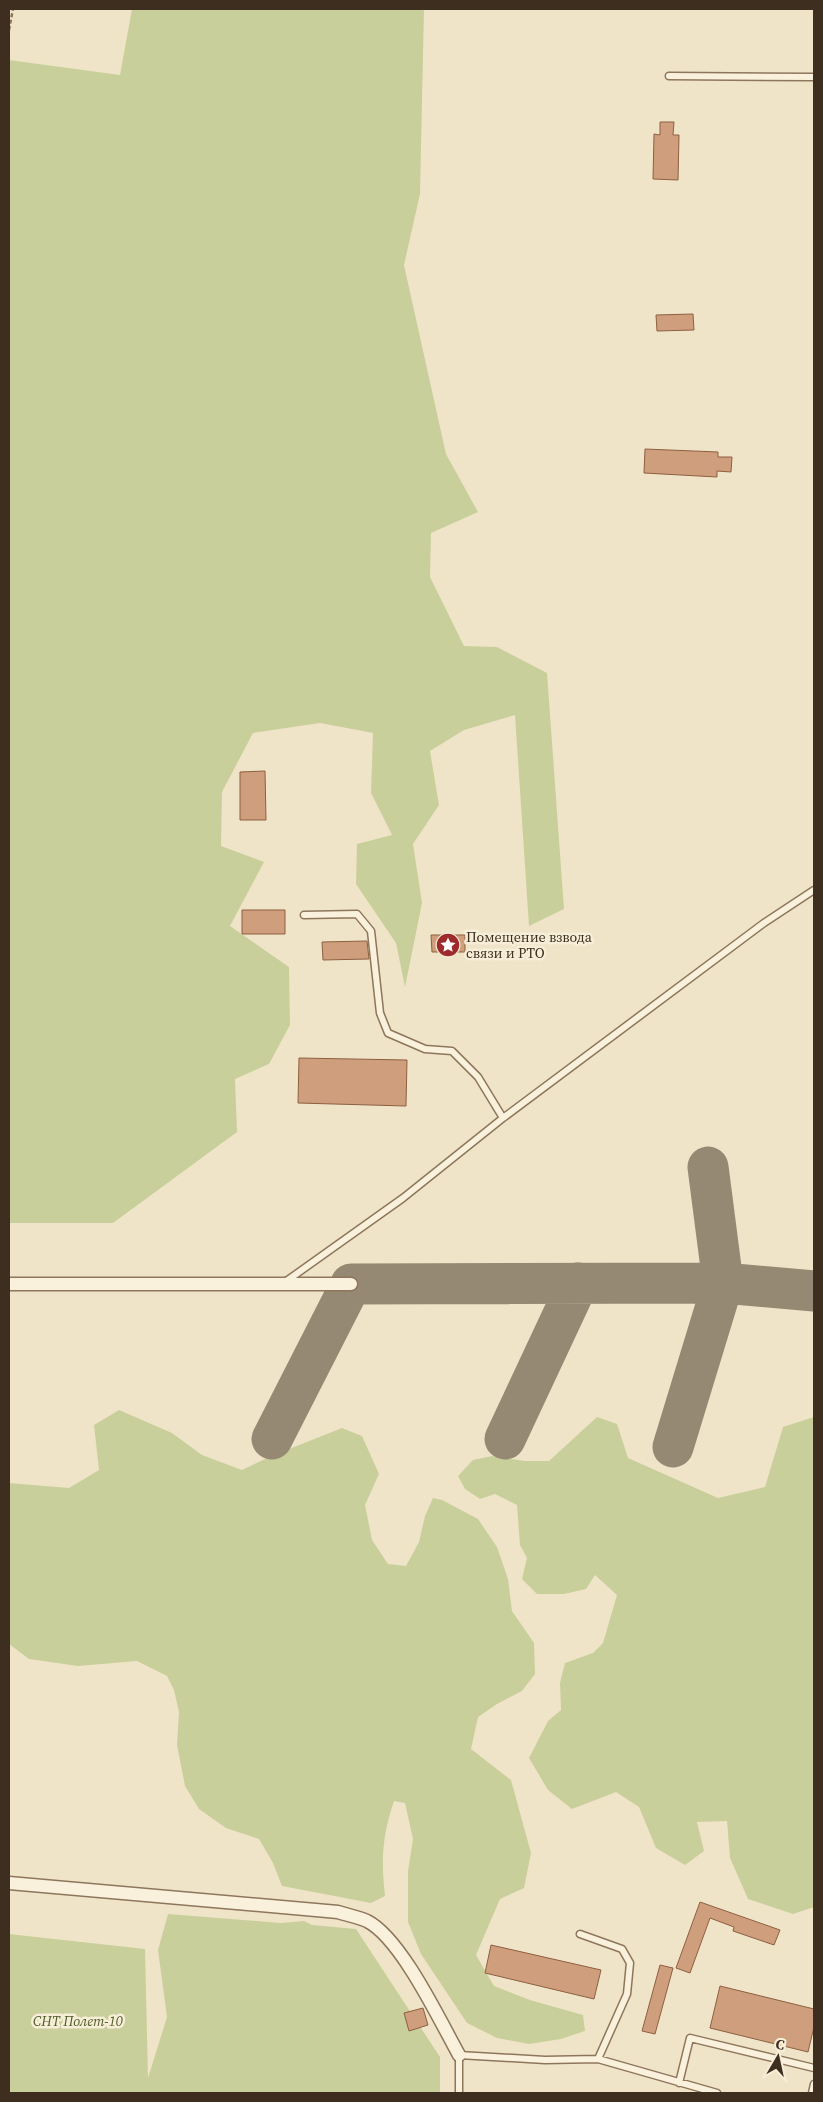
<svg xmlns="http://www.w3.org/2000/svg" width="823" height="2102" viewBox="0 0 823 2102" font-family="'Source Serif 4',serif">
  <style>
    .green { fill: #c9cf9b }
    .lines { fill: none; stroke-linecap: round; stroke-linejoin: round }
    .taxiway { stroke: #968974; stroke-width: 41 }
    .building { fill: #cf9f7d; stroke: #8d5f41 }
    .lane-casing { stroke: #8d765c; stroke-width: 9 }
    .street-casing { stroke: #8d765c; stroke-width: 15 }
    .path { stroke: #8d765c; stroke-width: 2.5; stroke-dasharray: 4 2.5; stroke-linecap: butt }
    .lane { stroke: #faf1dc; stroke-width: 6 }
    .street { stroke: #faf1dc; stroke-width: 12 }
    .labels { text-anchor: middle; stroke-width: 5; stroke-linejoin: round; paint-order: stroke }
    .poi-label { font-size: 14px; fill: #3d2e20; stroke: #f7eed8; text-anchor: start }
    .park-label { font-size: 14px; font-style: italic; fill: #4d5a26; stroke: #f7eed8 }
  </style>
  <rect width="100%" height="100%" fill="#f0e4c8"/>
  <path class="green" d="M 132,9 L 424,9 L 420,194 L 404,265 L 446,454 L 478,512 L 431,533 L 430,577 L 464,646 L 497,647 L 547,673 L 564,909 L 529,926 L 515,715 L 464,730 L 430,751 L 439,805 L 413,844 L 422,903 L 405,987 L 396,943 L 356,884 L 357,844 L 392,835 L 371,793 L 373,733 L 320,723 L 253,733 L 222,792 L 221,846 L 264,862 L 230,926 L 289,967 L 290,1025 L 269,1064 L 235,1079 L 237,1132 L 113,1223 L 9,1223 L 9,60 L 120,75 Z
    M 119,1410 L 172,1433 L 202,1455 L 242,1470 L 269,1457 L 342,1428 L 362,1436 L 379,1474 L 365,1505 L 372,1540 L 388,1564 L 406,1566 L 419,1542 L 425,1516 L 433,1498 L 442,1500 L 478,1519 L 497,1547 L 508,1579 L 512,1611 L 534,1643 L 535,1674 L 522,1691 L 497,1704 L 478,1717 L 471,1749 L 511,1780 L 531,1853 L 524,1888 L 500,1899 L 476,1955 L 494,1986 L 530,2000 L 583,2015 L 585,2031 L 561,2039 L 529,2044 L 497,2038 L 467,2023 L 421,1954 L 408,1922 L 408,1871 L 413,1839 L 405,1803 L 394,1801 C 382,1837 381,1859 385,1896 L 371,1903 L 282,1886 L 273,1863 L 259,1839 L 226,1828 L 199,1809 L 185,1786 L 177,1745 L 179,1712 L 174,1690 L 167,1676 L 137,1661 L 78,1666 L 29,1659 L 9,1644 L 9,1483 L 69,1488 L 99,1470 L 94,1425 Z
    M 597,1417 L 617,1424 L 628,1458 L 718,1498 L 765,1487 L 783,1427 L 814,1417 L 814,1907 L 793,1914 L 748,1899 L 730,1858 L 727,1821 L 697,1822 L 704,1851 L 685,1865 L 656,1848 L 639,1807 L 616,1792 L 572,1809 L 548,1790 L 529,1758 L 548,1721 L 561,1710 L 560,1683 L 565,1663 L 593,1653 L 603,1643 L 617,1595 L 595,1575 L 586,1589 L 564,1594 L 537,1594 L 522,1579 L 527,1558 L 520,1545 L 517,1505 L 495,1494 L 480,1499 L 465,1489 L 458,1476 L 473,1460 L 492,1456 L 525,1461 L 549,1461 Z
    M 168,1914 L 281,1923 L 304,1921 L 312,1925 L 356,1929 L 440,2057 L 440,2093 L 9,2093 L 9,1934 L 145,1949 L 148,2078 L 167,2017 L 158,1950 Z"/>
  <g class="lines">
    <path class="taxiway" d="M 272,1439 L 351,1284 L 723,1283 L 814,1291
      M 505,1439 L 578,1283
      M 673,1447 L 723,1283 L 708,1167"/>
  </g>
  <path class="building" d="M 660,122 L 674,122 L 673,135 L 679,135 L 678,180 L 653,179 L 654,134 L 660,135 Z
    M 693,314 L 694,330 L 657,331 L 656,315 Z
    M 645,449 L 718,452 L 718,457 L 732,457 L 731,472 L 717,471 L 717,477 L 644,473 Z
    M 265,771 L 266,820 L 240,820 L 240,772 Z
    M 242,910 L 285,910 L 285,934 L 242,934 Z
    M 431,935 L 465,935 L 465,952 L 432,952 Z
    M 367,941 L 369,959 L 323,960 L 322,942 Z
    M 299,1058 L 407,1060 L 406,1106 L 298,1103 Z
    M 700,1902 L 780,1930 L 774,1945 L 733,1931 L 734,1927 L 710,1918 L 690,1973 L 676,1968 Z
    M 491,1945 L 601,1970 L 594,1999 L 485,1973 Z
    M 660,1965 L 673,1968 L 655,2034 L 642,2031 Z
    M 720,1986 L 814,2009 L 814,2027 L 808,2052 L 710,2028 Z
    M 423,2008 L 428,2025 L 409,2031 L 404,2013 Z"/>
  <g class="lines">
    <g class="lane-casing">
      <path id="lane" d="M 669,76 L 814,77
        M 304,915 L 357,914 L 371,931 L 380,1013 L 388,1033 L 425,1049 L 452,1051 L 478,1077 L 503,1118
        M 285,1282 L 403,1198 L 503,1118 L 764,923 L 814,890
        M 580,1934 L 622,1949 L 630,1963 L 627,1994 L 598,2059
        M 679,2083 L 690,2038 L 814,2068
        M 459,2093 L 459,2055 L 545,2060 L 598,2059 L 717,2093
        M 812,2093 L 814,2084"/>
    </g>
    <g class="street-casing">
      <path id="street" d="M 9,1284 L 351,1284
        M 9,1883 L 338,1912 C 347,1915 358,1917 367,1921 C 401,1938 440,2021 459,2055"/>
    </g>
    <path class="path" d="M 9,30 L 13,9"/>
    <use href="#lane" class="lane"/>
    <use href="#street" class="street"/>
  </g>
  <defs>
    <g id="sight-disc" transform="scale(1.25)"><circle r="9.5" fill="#9e2a2b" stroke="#f7eed8"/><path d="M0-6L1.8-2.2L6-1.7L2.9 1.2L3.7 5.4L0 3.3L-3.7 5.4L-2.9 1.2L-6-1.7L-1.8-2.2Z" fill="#fff"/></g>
  </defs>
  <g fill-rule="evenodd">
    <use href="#sight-disc" x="448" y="945"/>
  </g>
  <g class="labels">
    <g class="poi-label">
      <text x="466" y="942">Помещение взвода<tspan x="466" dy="16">связи и РТО</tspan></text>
    </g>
    <g class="park-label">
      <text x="78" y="2026">СНТ Полет-10</text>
    </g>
  </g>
  <rect width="823" height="2102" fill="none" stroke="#3d2e20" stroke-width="20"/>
  <g transform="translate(778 2057) rotate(9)" stroke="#f7eed8" stroke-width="4" paint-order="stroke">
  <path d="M0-4L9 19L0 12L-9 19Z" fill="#3d2e20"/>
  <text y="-8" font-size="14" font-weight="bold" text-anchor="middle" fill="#3d2e20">С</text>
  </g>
</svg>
